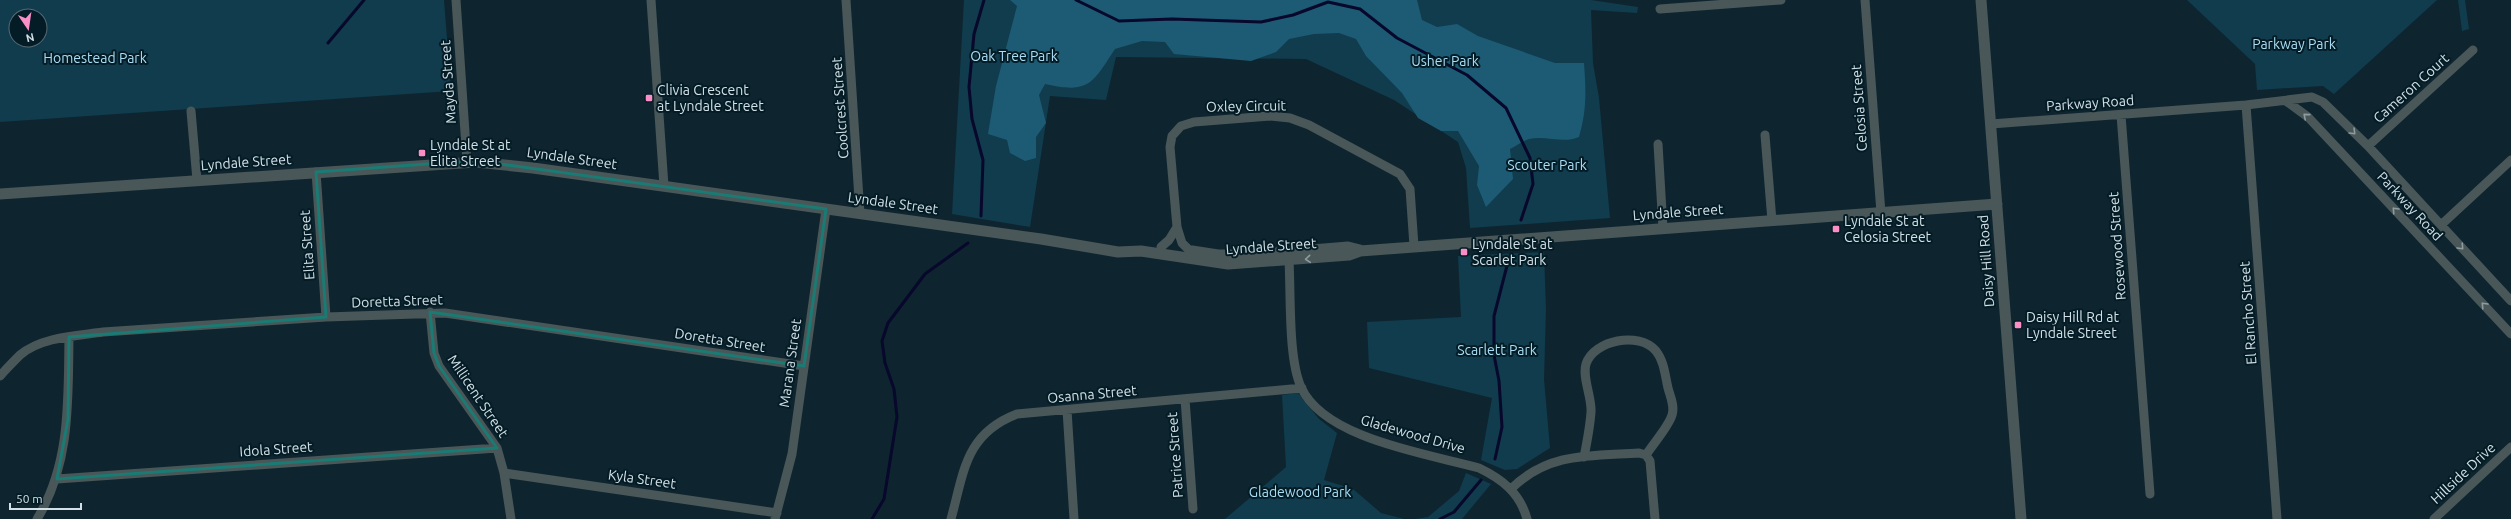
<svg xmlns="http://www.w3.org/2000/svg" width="2511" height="519" viewBox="0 0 2511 519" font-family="Ubuntu,sans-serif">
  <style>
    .green { fill: #103c4d; fill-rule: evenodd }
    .forest { fill: #1d5b74 }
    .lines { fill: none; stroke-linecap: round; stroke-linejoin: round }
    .stream { stroke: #08072c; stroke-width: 3 }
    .minor { stroke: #4a5758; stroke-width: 9 }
    .tertiary { stroke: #4a5758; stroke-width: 11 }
    .oneway { stroke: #8e9ca0 }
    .marked { fill: none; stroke: #197b74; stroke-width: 3; stroke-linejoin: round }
    .poi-dot { fill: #fa8fc7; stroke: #041c25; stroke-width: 1.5 }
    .labels { text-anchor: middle; stroke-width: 4; stroke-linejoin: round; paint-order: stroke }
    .park-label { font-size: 14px; fill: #aadef5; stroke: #041c25 }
    .street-label { font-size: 14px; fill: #d3e0e7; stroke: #041c25 }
    .poi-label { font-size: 14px; fill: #d3e0e7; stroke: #041c25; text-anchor: start }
  </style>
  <rect width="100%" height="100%" fill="#0e252f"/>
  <path class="green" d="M 0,0 L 444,0 L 451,91 L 0,122 ZM 16,16 L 40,16 L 40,40 L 16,40 Z
    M 964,0 L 1591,0 L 1638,7 L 1637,13 L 1591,10 L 1593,63 L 1599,98 L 1610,218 L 1470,228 L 1466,168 L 1458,142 L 1394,100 L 1306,59 L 1116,57 L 1106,100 L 1050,96 L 1030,227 L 952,214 Z
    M 2187,0 L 2437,0 L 2334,94 L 2323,86 L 2257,90 L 2255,64 Z
    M 2458,0 L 2465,0 L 2469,29 L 2462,31 Z
    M 1544,252 L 1546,309 L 1544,379 L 1550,448 L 1517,469 L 1505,470 L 1481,460 L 1492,398 L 1369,368 L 1367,322 L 1461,317 L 1458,256 Z
    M 1298,393 L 1319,419 L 1337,433 L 1324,480 L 1353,489 L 1381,513 L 1404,519 L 1225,519 L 1286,467 L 1282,395 Z
    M 1466,473 L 1491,484 L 1462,519 L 1415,519 L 1428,517 L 1459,491 Z"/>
  <path class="forest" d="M 1010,0 L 1417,0 L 1422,20 L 1437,27 L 1457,24 L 1478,36 L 1555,63 L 1584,63 C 1586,91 1587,109 1579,137 C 1563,144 1546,135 1529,139 C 1523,141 1516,146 1510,149 L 1513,179 L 1486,207 L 1477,185 L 1479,166 L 1458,131 L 1441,131 L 1418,118 L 1402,93 L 1366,56 L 1356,39 L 1339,33 L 1314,34 L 1289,39 L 1276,52 L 1251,61 L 1174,54 L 1165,42 L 1142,41 L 1115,49 C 1092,84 1089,94 1045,84 L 1039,95 L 1046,123 L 1036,137 L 1036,158 L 1025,161 L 1010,153 L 1007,140 L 988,134 L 996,86 L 1017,6 Z"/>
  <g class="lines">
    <path class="stream" d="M 1076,0 L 1119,21 L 1172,19 L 1261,22 L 1293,15 L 1328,2 L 1360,9 L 1397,38 L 1467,75 L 1506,108 L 1530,158 L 1533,184 L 1521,220
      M 328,43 L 364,0
      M 981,216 L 983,160 L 972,119 L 969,87 L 974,34 L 984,0
      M 1495,459 L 1502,427 L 1499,381 L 1494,355 L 1494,316 L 1509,258
      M 872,519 L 884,499 L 897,417 L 894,389 L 885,363 L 882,341 L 888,323 L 925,274 L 968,243
      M 1440,519 L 1454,512 L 1481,480"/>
    <path class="minor" d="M 456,0 L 467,162
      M 651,0 L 664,186
      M 846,0 L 860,214
      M 1865,0 L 1881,213
      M 1660,9 L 1781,0
      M 2286,101 L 2308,117 L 2511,334
      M 2246,105 L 2277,519
      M 191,111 L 197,180
      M 2121,115 L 2150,494
      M 1991,124 L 2246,105 L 2312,97 L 2323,102 L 2368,146 L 2511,301
      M 1765,135 L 1772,221
      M 1658,144 L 1663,229
      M 2368,146 L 2473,50
      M 316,172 L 326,317
      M 2441,225 L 2511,160
      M 1161,247 L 1169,240 L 1177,227
      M 1190,251 L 1182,243 L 1177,227 L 1170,147 L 1172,136 L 1181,126 L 1194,122 L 1270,116 L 1290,118 L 1309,125 L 1400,174 L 1410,189 L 1414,246
      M 1289,261 C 1291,295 1288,358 1301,387 C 1324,439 1429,454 1479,468 C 1502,479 1520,493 1527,519
      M 430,312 L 434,353 L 439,366 L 497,448 L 504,473 L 511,519
      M 0,376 C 6,369 13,362 20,355 C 41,337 76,336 103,332 L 326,317 L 445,313 L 804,366
      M 1185,399 L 1193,509
      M 1067,410 L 1074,519
      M 1646,455 L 1650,461 L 1655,519
      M 1584,457 C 1587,442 1590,427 1591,412 C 1592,397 1582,378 1586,364 C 1594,340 1639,331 1656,351 C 1664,361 1665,375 1668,388 C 1670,396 1675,406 1672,415 C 1669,426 1653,444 1646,455
      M 504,473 L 777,513
      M 57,479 L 497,448
      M 1511,489 C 1548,452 1591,456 1639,453 L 1646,455
      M 37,519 C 71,464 68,399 69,337
      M 775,519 L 792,454 L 826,209
      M 951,519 C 964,472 965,434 1017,414 L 1302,388
      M 2434,519 L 2511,447"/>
    <path class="tertiary" d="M 1981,0 L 2021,519
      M 0,194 L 476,162 L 533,168 L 1041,239 L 1118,252 L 1141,251 L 1228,264 L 1349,255 L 1360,251 L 1997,204
      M 1192,251 L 1218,255 L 1252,255 L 1348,247 L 1360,250"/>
  </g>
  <defs><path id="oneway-chevron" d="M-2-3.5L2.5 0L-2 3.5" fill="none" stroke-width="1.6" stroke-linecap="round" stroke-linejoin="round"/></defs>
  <g class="oneway">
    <use href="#oneway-chevron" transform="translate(2306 116) rotate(-139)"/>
    <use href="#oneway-chevron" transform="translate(2353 132) rotate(45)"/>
    <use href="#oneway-chevron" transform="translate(2395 210) rotate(-133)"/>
    <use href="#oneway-chevron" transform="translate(2461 247) rotate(47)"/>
    <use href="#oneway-chevron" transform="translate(1308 259) rotate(175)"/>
    <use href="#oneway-chevron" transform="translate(2484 305) rotate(-133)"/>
  </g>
  <path class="marked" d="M 455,162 L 500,164 L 826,209 L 804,366 L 430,312 L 434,353 L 439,366 L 497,448 L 57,479 L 68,419 L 69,337 L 326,317 L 316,172 Z"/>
  <g class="poi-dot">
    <rect x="645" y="94" width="8" height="8" rx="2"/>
    <rect x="418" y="149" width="8" height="8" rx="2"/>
    <rect x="1832" y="225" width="8" height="8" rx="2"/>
    <rect x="1460" y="248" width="8" height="8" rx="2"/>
    <rect x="2014" y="321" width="8" height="8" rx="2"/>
  </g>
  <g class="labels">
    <g class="park-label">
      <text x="2294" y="49">Parkway Park</text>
      <text x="1014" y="61">Oak Tree Park</text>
      <text x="95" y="63">Homestead Park</text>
      <text x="1445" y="66">Usher Park</text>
      <text x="1547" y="170">Scouter Park</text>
      <text x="1497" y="355">Scarlett Park</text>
      <text x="1300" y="497">Gladewood Park</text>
    </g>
    <g class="street-label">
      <text transform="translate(448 82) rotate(-94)" y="5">Mayda Street</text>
      <text transform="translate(2411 88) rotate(-42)" y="5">Cameron Court</text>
      <text transform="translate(2090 103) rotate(-4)" y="5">Parkway Road</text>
      <text transform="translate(1246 106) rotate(-1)" y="5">Oxley Circuit</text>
      <text transform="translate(840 108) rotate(-94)" y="5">Coolcrest Street</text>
      <text transform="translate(1859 108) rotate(-94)" y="5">Celosia Street</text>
      <text transform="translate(572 158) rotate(8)" y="5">Lyndale Street</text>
      <text transform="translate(246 162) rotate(-4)" y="5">Lyndale Street</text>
      <text transform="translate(893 203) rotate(8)" y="5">Lyndale Street</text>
      <text transform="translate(2410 206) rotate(47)" y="5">Parkway Road</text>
      <text transform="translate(1678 212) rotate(-4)" y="5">Lyndale Street</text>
      <text transform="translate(307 245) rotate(-94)" y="5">Elita Street</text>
      <text transform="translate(1271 246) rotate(-4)" y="5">Lyndale Street</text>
      <text transform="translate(2117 246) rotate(-94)" y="5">Rosewood Street</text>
      <text transform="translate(1986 261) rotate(-94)" y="5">Daisy Hill Road</text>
      <text transform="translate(397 301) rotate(-2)" y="5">Doretta Street</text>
      <text transform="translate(2248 313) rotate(-94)" y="5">El Rancho Street</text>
      <text transform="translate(720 340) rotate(9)" y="5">Doretta Street</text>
      <text transform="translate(790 363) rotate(-82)" y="5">Marana Street</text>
      <text transform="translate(1092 394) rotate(-5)" y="5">Osanna Street</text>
      <text transform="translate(478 396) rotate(56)" y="5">Millicent Street</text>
      <text transform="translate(1413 434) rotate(16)" y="5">Gladewood Drive</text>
      <text transform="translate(276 449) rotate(-4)" y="5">Idola Street</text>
      <text transform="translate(1175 455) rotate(-94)" y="5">Patrice Street</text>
      <text transform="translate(2463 473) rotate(-43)" y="5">Hillside Drive</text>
      <text transform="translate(642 479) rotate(8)" y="5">Kyla Street</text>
    </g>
    <g class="poi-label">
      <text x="657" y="95">Clivia Crescent<tspan x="657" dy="16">at Lyndale Street</tspan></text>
      <text x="430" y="150">Lyndale St at<tspan x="430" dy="16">Elita Street</tspan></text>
      <text x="1844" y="226">Lyndale St at<tspan x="1844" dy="16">Celosia Street</tspan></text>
      <text x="1472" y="249">Lyndale St at<tspan x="1472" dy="16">Scarlet Park</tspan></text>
      <text x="2026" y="322">Daisy Hill Rd at<tspan x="2026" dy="16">Lyndale Street</tspan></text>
    </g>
  </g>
  <g transform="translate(28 28) rotate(167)"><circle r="19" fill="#041c25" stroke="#576a73"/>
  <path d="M0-3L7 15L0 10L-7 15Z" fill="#fa8fc7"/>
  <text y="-6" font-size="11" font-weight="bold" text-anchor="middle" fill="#d3e0e7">N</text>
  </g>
  <path d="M10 503v6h71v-6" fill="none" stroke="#d3e0e7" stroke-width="2"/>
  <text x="16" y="503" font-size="12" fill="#d3e0e7" stroke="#041c25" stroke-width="3" paint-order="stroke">50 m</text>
</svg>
